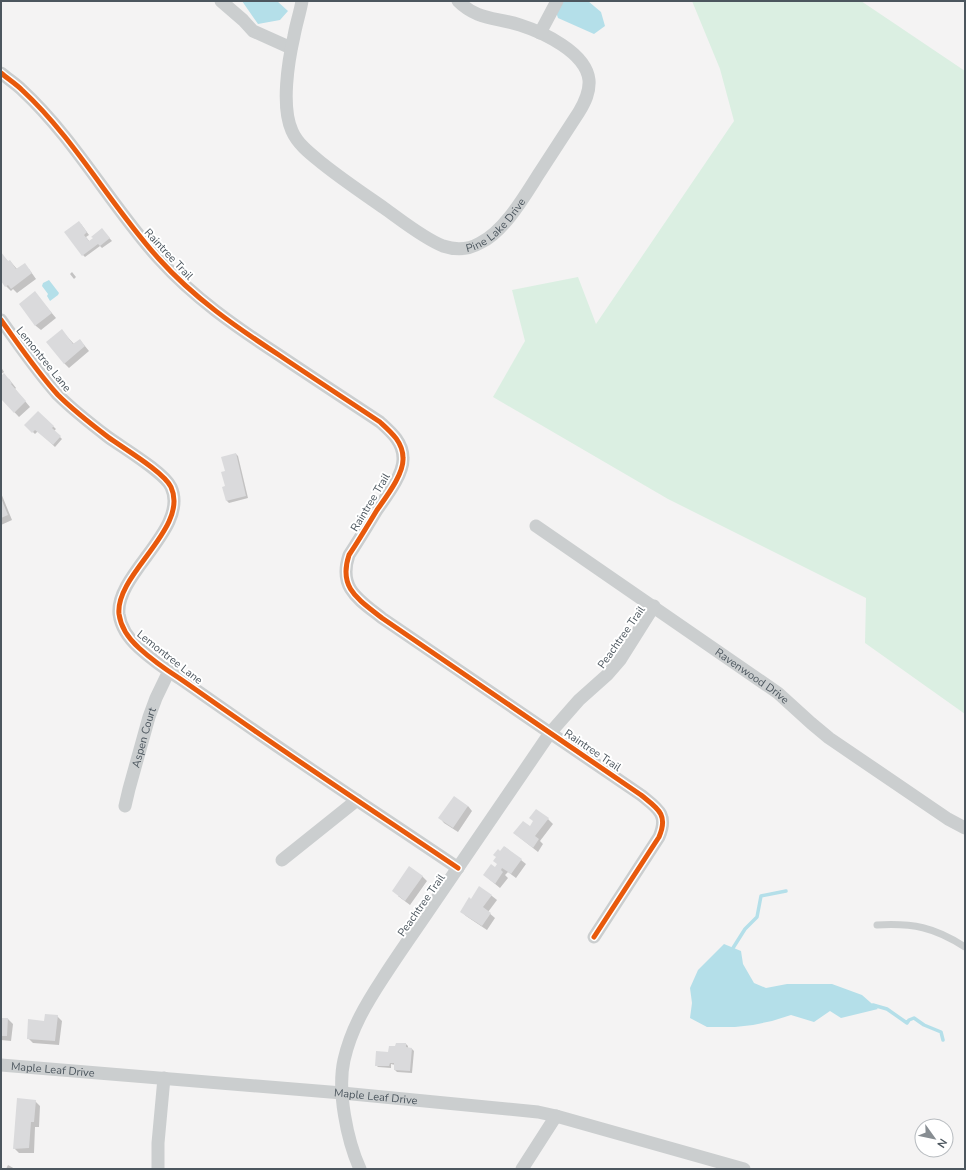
<svg xmlns="http://www.w3.org/2000/svg" width="966" height="1170" viewBox="0 0 966 1170" font-family="'Nunito Sans',sans-serif">
  <style>
    .green { fill: #dbefe2 }
    .water { fill: #b4dfe9 }
    .shadow { fill: #0003 }
    .lines { fill: none; stroke-linecap: round; stroke-linejoin: round }
    .stream { stroke: #b4dfe9; stroke-width: 3.5 }
    .building { fill: #dadadc }
    .service { stroke: #cbcecf; stroke-width: 7 }
    .minor { stroke: #cbcecf; stroke-width: 13 }
    .cycleway-casing { stroke: #fff; stroke-width: 8 }
    .cycleway { stroke: #e8590c; stroke-width: 5 }
    .labels { text-anchor: middle; stroke-width: 4; stroke-linejoin: round; paint-order: stroke }
    .street-label { font-size: 11px; fill: #4c565e; stroke: #fff }
  </style>
  <rect width="100%" height="100%" fill="#f4f3f3"/>
  <path class="green" d="M 692,1 L 861,1 L 965,71 L 965,714 L 865,643 L 866,598 L 668,499 L 493,397 L 525,341 L 512,290 L 578,277 L 596,324 L 734,121 L 720,69 Z"/>
  <path class="water" d="M 242,1 L 277,1 L 288,11 L 280,20 L 258,24 Z
    M 563,1 L 588,1 L 601,12 L 605,26 L 594,34 L 558,18 L 556,12 Z
    M 49,280 L 59,293 L 58,295 L 50,301 L 47,296 L 48,294 L 42,286 L 43,283 Z
    M 724,944 L 741,951 L 743,964 L 754,983 L 766,988 L 787,984 L 832,984 L 862,995 L 878,1009 L 841,1018 L 830,1011 L 814,1022 L 791,1015 L 772,1021 L 753,1025 L 735,1027 L 707,1027 L 690,1018 L 692,1003 L 690,988 L 698,970 Z"/>
  <path class="shadow" d="M 81,224 L 89,235 L 86,237 L 90,242 L 104,232 L 112,241 L 102,248 L 100,246 L 85,257 L 83,255 Z
    M 1,255 L 9,262 L 10,261 L 17,269 L 29,269 L 36,279 L 17,293 L 13,289 L 11,291 L 6,286 L 1,277 Z
    M 72,272 L 76,277 L 74,279 L 70,274 Z
    M 35,293 L 56,318 L 41,330 L 36,326 L 21,304 Z
    M 62,331 L 74,344 L 80,340 L 89,351 L 69,368 L 64,363 Z
    M 1,367 L 4,372 L 1,374 Z
    M 1,377 L 9,379 L 16,388 L 15,389 L 30,407 L 19,417 L 1,398 Z
    M 38,412 L 56,429 L 54,431 L 62,439 L 55,447 L 38,431 L 35,434 L 26,425 Z
    M 236,454 L 238,456 L 248,498 L 229,503 L 227,501 L 226,471 Z
    M 1,493 L 12,520 L 1,525 Z
    M 468,806 L 472,811 L 458,832 L 444,823 L 440,818 Z
    M 548,819 L 553,824 L 540,841 L 543,844 L 538,852 L 514,833 Z
    M 505,847 L 526,864 L 516,878 L 508,872 L 505,875 L 508,878 L 500,888 L 489,879 L 498,864 L 501,852 Z
    M 422,876 L 427,881 L 410,905 L 398,896 Z
    M 480,888 L 492,896 L 497,900 L 488,912 L 495,918 L 487,930 L 466,916 L 461,911 L 471,900 Z
    M 57,1016 L 62,1021 L 59,1045 L 33,1043 L 28,1038 L 45,1022 Z
    M 1,1019 L 8,1019 L 13,1024 L 11,1041 L 1,1040 Z
    M 406,1044 L 408,1046 L 408,1048 L 412,1049 L 414,1051 L 412,1073 L 397,1072 L 395,1070 L 395,1065 L 391,1064 L 391,1068 L 378,1067 L 376,1065 L 389,1053 Z
    M 35,1101 L 40,1106 L 39,1127 L 35,1127 L 34,1153 L 19,1153 L 14,1148 Z
    M 8,1165 L 15,1169 L 6,1169 Z"/>
  <g class="lines">
    <path class="stream" d="M 733,948 L 745,929 L 757,917 L 761,896 L 786,891
      M 873,1005 L 887,1009 L 907,1023 L 909,1020 L 914,1018 L 924,1025 L 941,1032 L 943,1040"/>
  </g>
  <path class="building" d="M 79,221 L 87,232 L 84,235 L 89,241 L 93,238 L 91,237 L 102,228 L 110,238 L 100,246 L 98,244 L 82,256 L 64,232 Z
    M 1,252 L 8,261 L 10,260 L 16,269 L 25,263 L 32,273 L 11,289 L 8,285 L 5,287 L 1,281 Z
    M 35,291 L 52,313 L 35,326 L 19,304 Z
    M 62,329 L 73,344 L 80,339 L 85,346 L 64,364 L 46,342 Z
    M 4,373 L 12,383 L 11,384 L 26,401 L 14,413 L 1,399 L 1,376 Z
    M 38,411 L 54,426 L 52,428 L 61,436 L 53,445 L 35,430 L 32,433 L 24,425 Z
    M 236,453 L 246,496 L 226,501 L 222,487 L 225,486 L 221,472 L 225,471 L 221,457 Z
    M 1,498 L 8,515 L 1,518 Z
    M 454,796 L 468,806 L 453,828 L 438,818 Z
    M 536,809 L 549,818 L 535,836 L 539,839 L 533,848 L 513,833 L 523,821 L 530,826 L 533,821 L 529,818 Z
    M 504,846 L 522,859 L 511,874 L 502,868 L 501,870 L 503,872 L 495,884 L 483,875 L 491,864 L 495,867 L 497,864 L 493,861 L 496,857 L 493,855 L 498,849 L 500,851 Z
    M 409,866 L 423,876 L 405,901 L 392,891 Z
    M 479,886 L 492,895 L 483,907 L 491,913 L 482,926 L 460,912 L 469,897 L 471,899 Z
    M 45,1014 L 58,1015 L 55,1041 L 27,1039 L 28,1019 L 44,1021 Z
    M 1,1018 L 8,1018 L 7,1036 L 1,1036 Z
    M 396,1043 L 406,1043 L 406,1047 L 412,1048 L 410,1071 L 394,1070 L 394,1063 L 390,1063 L 389,1066 L 375,1066 L 376,1051 L 388,1052 L 389,1046 L 395,1046 Z
    M 17,1098 L 36,1100 L 34,1122 L 31,1122 L 29,1148 L 13,1149 Z"/>
  <g class="lines">
    <path class="service" d="M 877,925 C 913,923 934,927 965,947"/>
    <g class="minor">
      <path d="M 221,1 L 243,20 L 253,31 L 291,48"/>
      <path id="s1" d="M 302,1 C 300,13 296,24 294,36 C 288,62 281,107 292,131 C 298,145 312,155 323,164 C 343,180 364,194 384,208 C 401,220 423,238 443,246 C 455,250 468,250 480,243 C 505,231 525,195 540,172 C 553,152 566,132 579,112 C 585,102 590,92 589,80 C 586,52 542,32 520,25 C 495,17 477,20 458,1"/>
      <path d="M 540,33 L 557,1"/>
      <path d="M 1,73 C 8,79 16,84 22,90 C 75,139 111,206 159,259 C 194,298 236,327 279,355 C 313,378 347,400 380,422 C 391,432 403,442 403,458 C 404,474 386,497 377,510 C 368,525 359,540 349,555 C 338,588 358,599 382,618 L 641,795 C 657,808 669,814 659,837 L 594,937"/>
      <path d="M 1,320 C 19,345 37,372 58,395 C 73,410 91,424 108,437 C 123,448 164,472 171,487 C 190,528 115,574 119,614 C 121,629 129,639 139,648 C 151,659 165,669 179,678 C 198,691 216,704 235,717 C 309,769 384,818 458,868"/>
      <path id="s2" d="M 536,526 L 778,693 L 811,723 L 829,738 L 948,819 L 965,828"/>
      <path id="s3" d="M 125,806 L 129,789 L 149,717 L 156,698 L 169,671"/>
      <path d="M 282,860 L 357,800"/>
      <path id="s4" d="M 1,1065 L 342,1093 L 538,1112 L 556,1116 L 744,1169"/>
      <path d="M 158,1169 L 158,1143 L 164,1078"/>
      <path d="M 360,1169 C 347,1140 337,1091 344,1060 C 351,1029 366,1004 383,978 C 397,956 412,935 427,913 C 468,853 509,793 550,733 L 579,700 L 607,675 L 620,660 L 654,606"/>
      <path d="M 522,1169 L 556,1116"/>
    </g>
    <g class="cycleway-casing">
      <path id="cycleway" d="M 1,73 C 8,79 16,84 22,90 C 75,139 111,206 159,259 C 194,298 236,327 279,355 C 313,378 347,400 380,422 C 391,432 403,442 403,458 C 404,474 386,497 377,510 C 368,525 359,540 349,555 C 338,588 358,599 382,618 L 641,795 C 657,808 669,814 659,837 L 594,937
        M 1,320 C 19,345 37,372 58,395 C 73,410 91,424 108,437 C 123,448 164,472 171,487 C 190,528 115,574 119,614 C 121,629 129,639 139,648 C 151,659 165,669 179,678 C 198,691 216,704 235,717 C 309,769 384,818 458,868"/>
    </g>
    <use href="#cycleway" class="cycleway"/>
  </g>
  <g class="labels">
    <g class="street-label">
      <text dy="4" stroke="none"><textPath href="#s1" startOffset="385">Pine Lake Drive</textPath></text>
      <text transform="translate(169 254) rotate(47)" y="4">Raintree Trail</text>
      <text transform="translate(44 359) rotate(51)" y="4">Lemontree Lane</text>
      <text transform="translate(370 502) rotate(-59)" y="4">Raintree Trail</text>
      <text transform="translate(621 637) rotate(-55)" y="4">Peachtree Trail</text>
      <text transform="translate(170 657) rotate(38)" y="4">Lemontree Lane</text>
      <text dy="4" stroke="none"><textPath href="#s2" startOffset="263">Ravenwood Drive</textPath></text>
      <text dy="4" stroke="none"><textPath href="#s3" startOffset="71">Aspen Court</textPath></text>
      <text transform="translate(593 750) rotate(34)" y="4">Raintree Trail</text>
      <text transform="translate(421 905) rotate(-55)" y="4">Peachtree Trail</text>
      <text dy="4" stroke="none"><textPath href="#s4" startOffset="52">Maple Leaf Drive</textPath></text>
      <text dy="4" stroke="none"><textPath href="#s4" startOffset="376">Maple Leaf Drive</textPath></text>
    </g>
  </g>
  <rect width="966" height="1170" fill="none" stroke="#4c565e" stroke-width="4"/>
  <g transform="translate(934 1138) rotate(123)"><circle r="19" fill="#ffffff" stroke="#b7bbbf"/>
  <path d="M0-3L7 15L0 10L-7 15Z" fill="#878d92"/>
  <text y="-6" font-size="11" font-weight="bold" text-anchor="middle" fill="#4c565e">N</text>
  </g>
</svg>
